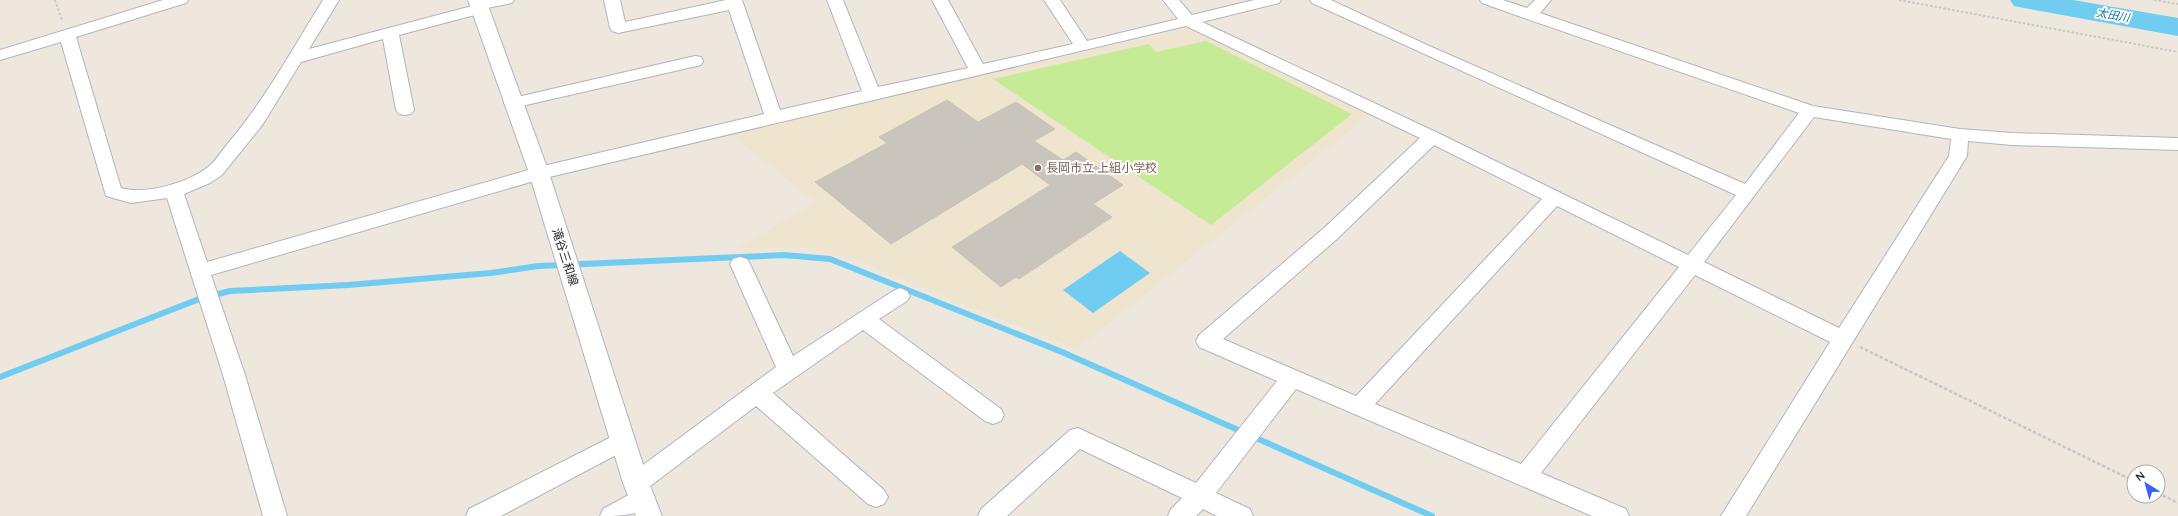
<svg xmlns="http://www.w3.org/2000/svg" width="2178" height="516" viewBox="0 0 2178 516" font-family="Quicksand,'Noto Sans JP',sans-serif">
  <style>
    .education { fill: #efe4cd }
    .pitch { fill: #c6eb96 }
    .water { fill: #70ccf0 }
    .lines { fill: none; stroke-linecap: round; stroke-linejoin: round }
    .stream { stroke: #70ccf0; stroke-width: 6 }
    .river { fill: #70ccf0; fill-rule: evenodd }
    .building { fill: #c9c5bc; stroke: #c9c3b7 }
    .minor-casing { stroke: #b1b4bf; stroke-width: 2 }
    .secondary-casing { stroke: #b1b4bf; stroke-width: 2 }
    .path-far1 { stroke: #c8c8c8; stroke-width: 2; stroke-dasharray: 2.5 2; stroke-linecap: butt }
    .path { stroke: #c8c8c8; stroke-width: 2.5; stroke-dasharray: 3.5 2; stroke-linecap: butt }
    .minor { fill: #fff; fill-rule: evenodd }
    .secondary { fill: #fff; fill-rule: evenodd }
    .education-dot { fill: #8d6e63; stroke: #fff; stroke-width: 1.5 }
    .labels { text-anchor: middle; stroke-width: 4; stroke-linejoin: round; paint-order: stroke }
    .far-water-label { font-size: 11px; font-style: italic; fill: #0d6b9e; stroke: #fff }
    .education-label { font-size: 12px; fill: #785e54; stroke: #fff; text-anchor: start }
    .street-label { font-size: 12px; fill: #2b2b2b; stroke: #fff }
  </style>
  <rect width="100%" height="100%" fill="#ede7de"/>
  <path class="education" d="M 1190,28 L 1369,115 L 1077,349 L 909,283 L 861,261 L 809,248 L 738,248 L 816,202 L 729,133 Z"/>
  <path class="pitch" d="M 1206,41 L 1352,114 L 1211,225 L 993,79 L 1149,44 L 1156,52 Z"/>
  <path class="water" d="M 1120,251 L 1150,273 L 1093,313 L 1063,290 Z"/>
  <g class="lines">
    <path class="stream" d="M 0,377 L 199,299 L 230,291 L 348,285 L 491,273 L 538,266 L 784,255 L 830,259 L 1062,352 L 1432,516"/>
    <path class="river" d="M 2010,0 L 2073,0 L 2178,18 L 2178,36 L 2024,8 L 2014,6 Z"/>
  </g>
  <path class="building" d="M 947,100 L 978,122 L 1016,102 L 1055,129 L 1034,141 L 1063,160 L 1076,152 L 1123,185 L 1093,204 L 1112,217 L 1019,279 L 1016,277 L 1001,287 L 952,247 L 1050,185 L 1022,164 L 891,244 L 815,182 L 887,143 L 879,137 Z"/>
  <g class="lines">
    <g class="minor-casing">
      <path id="minor" d="M 163,0 L 188,0 L 186,3 L 76,37 L 121,188 C 145,195 188,183 208,167 C 216,161 222,150 229,142 C 266,98 293,48 323,0 L 339,0 L 309,49 L 472,6 L 473,2 L 479,0 L 514,0 L 512,3 L 487,8 L 486,12 L 399,35 L 414,110 L 411,114 L 405,115 L 399,114 L 396,110 L 383,39 L 301,62 L 263,124 L 222,175 L 210,183 L 184,194 L 207,262 L 539,167 L 764,114 L 729,10 L 618,33 L 612,31 L 610,28 L 604,0 L 620,0 L 625,22 L 726,0 L 742,0 L 780,110 L 862,91 L 827,0 L 843,0 L 878,87 L 968,68 L 932,0 L 948,0 L 983,64 L 1073,44 L 1044,0 L 1060,0 L 1087,41 L 1178,19 L 1163,0 L 1179,0 L 1192,15 L 1254,0 L 1281,0 L 1279,3 L 1202,22 L 1438,133 L 1688,255 L 1736,195 L 1312,3 L 1310,0 L 1331,0 L 1427,45 L 1745,184 L 1799,113 L 1524,18 L 1482,3 L 1480,0 L 1503,0 L 1527,8 L 1535,0 L 1551,0 L 1540,13 L 1813,106 L 1960,129 L 2012,133 L 2178,138 L 2178,150 L 2012,145 L 1968,141 L 1967,156 L 1746,516 L 1721,516 L 1830,342 L 1695,275 L 1541,473 L 1626,509 L 1629,516 L 1592,516 L 1296,389 L 1216,493 L 1250,509 L 1253,516 L 1217,516 L 1203,509 L 1196,516 L 1168,516 L 1171,509 L 1182,498 L 1080,449 L 1007,516 L 978,516 L 981,509 L 1070,430 L 1078,428 L 1196,483 L 1277,381 L 1199,347 L 1196,341 L 1199,335 L 1324,228 L 1420,138 L 1186,26 L 541,179 L 211,275 L 245,375 L 287,516 L 263,516 L 223,375 L 167,198 L 131,203 L 106,196 L 61,42 L 0,60 L 0,50 ZM 1814,117 L 1951,139 L 1949,156 L 1839,328 L 1704,262 ZM 1434,145 L 1542,199 L 1356,396 L 1223,339 L 1338,238 ZM 1557,206 L 1679,267 L 1521,464 L 1375,404 Z
        M 695,56 L 701,57 L 703,61 L 701,65 L 513,108 L 507,107 L 504,103 L 507,99 L 513,98 Z
        M 740,257 L 747,259 L 750,264 L 793,356 L 893,291 L 900,288 L 907,291 L 910,296 L 907,301 L 879,319 L 1001,409 L 1004,415 L 1001,421 L 993,424 L 985,421 L 863,330 L 773,393 L 884,490 L 888,497 L 884,504 L 876,507 L 868,504 L 756,406 L 645,490 L 651,492 L 655,499 C 645,516 620,516 600,516 L 603,509 L 634,492 L 628,490 L 624,483 L 628,476 L 776,367 L 730,264 L 733,259 Z
        M 623,431 L 631,433 L 635,440 L 631,447 L 501,516 L 466,516 L 469,509 Z"/>
    </g>
    <g class="secondary-casing">
      <path id="secondary" d="M 468,0 L 486,0 L 549,173 L 649,483 L 662,516 L 636,516 L 623,483 L 529,173 Z"/>
    </g>
    <path class="path-far1" d="M 55,0 L 62,20
      M 1899,0 L 2178,52
      M 2154,0 L 2178,4"/>
    <path class="path" d="M 1860,347 L 2134,481
      M 2158,493 L 2178,503"/>
    <use href="#minor" class="minor"/>
    <use href="#secondary" class="secondary"/>
  </g>
  <circle class="education-dot" cx="1038" cy="168" r="4"/>
  <g class="labels">
    <g class="far-water-label">
      <text transform="translate(2113 15) rotate(10)" y="4">太田川</text>
    </g>
    <g class="education-label">
      <text x="1046" y="172">長岡市立 上組小学校</text>
    </g>
    <g class="street-label">
      <text transform="translate(565 257) rotate(72)" y="4">滝谷三和線</text>
    </g>
  </g>
  <g transform="translate(2146 484) rotate(323)"><circle r="19" fill="#ffffff" stroke="#aaaaaa"/>
  <path d="M0-3L7 15L0 10L-7 15Z" fill="#3d5efb"/>
  <text y="-6" font-size="11" font-weight="bold" text-anchor="middle" fill="#2b2b2b">N</text>
  </g>
</svg>
